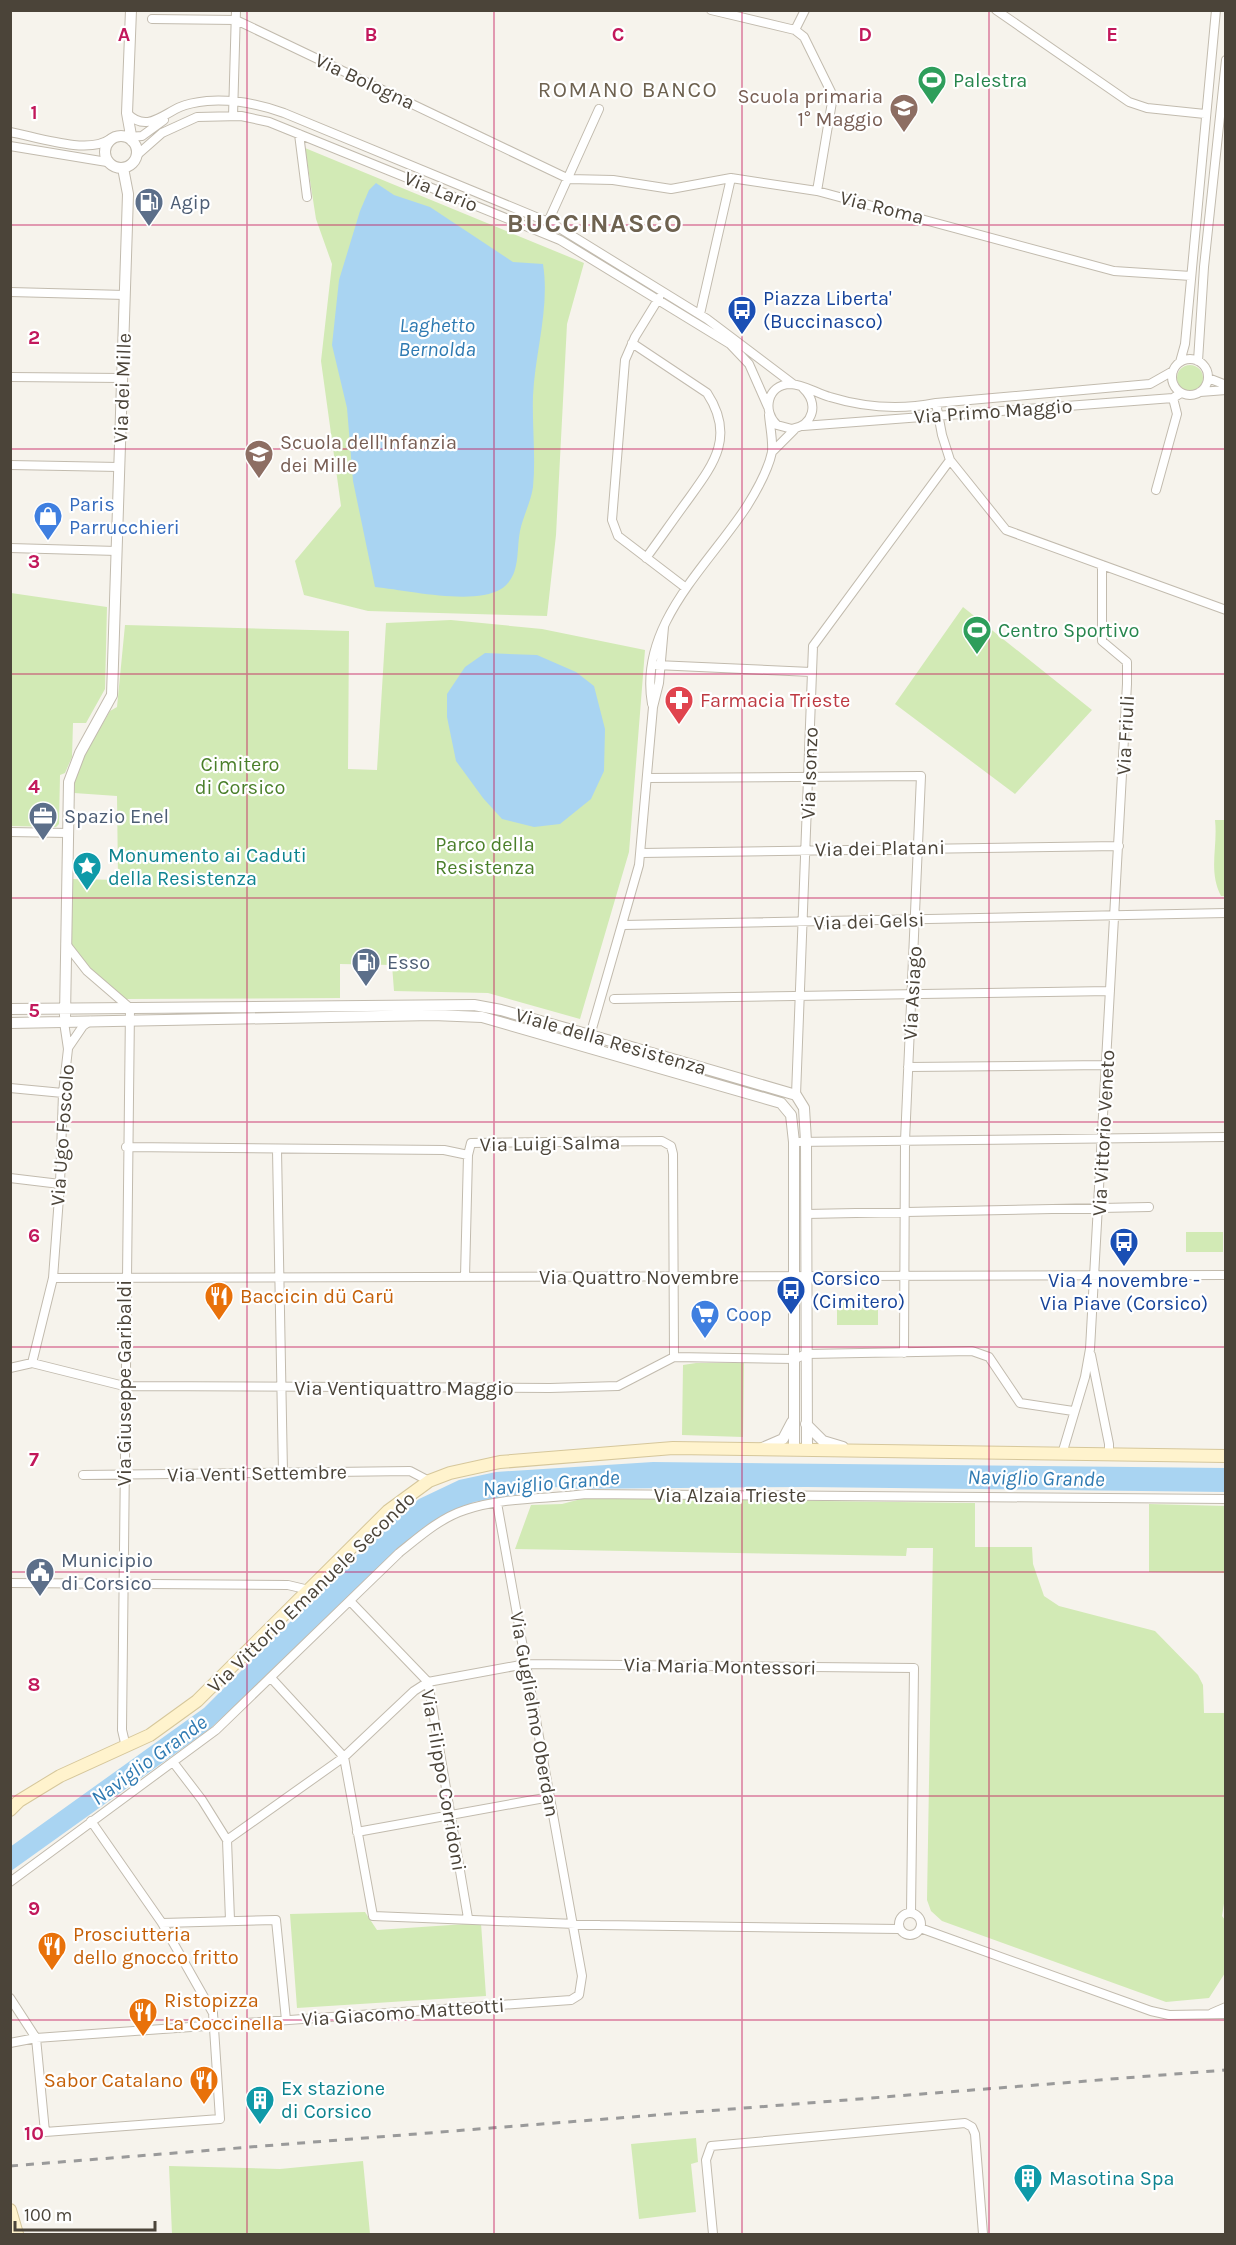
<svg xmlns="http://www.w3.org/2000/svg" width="1236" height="2245" viewBox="0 0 1236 2245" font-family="Karla,sans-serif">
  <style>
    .green { fill: #d2eab5 }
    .water { fill: #a9d4f2 }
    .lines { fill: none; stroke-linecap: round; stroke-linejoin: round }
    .minor-casing { stroke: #c2bbae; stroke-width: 10 }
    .tertiary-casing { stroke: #c2bbae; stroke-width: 12 }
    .secondary-casing { stroke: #d6c79b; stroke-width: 14 }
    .minor { stroke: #fff; stroke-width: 8 }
    .tertiary { stroke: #fff; stroke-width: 10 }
    .secondary { stroke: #fff3cd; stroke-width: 12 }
    .rail { stroke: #9a9a9a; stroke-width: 3; stroke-dasharray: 8 8; stroke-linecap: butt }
    .grid { fill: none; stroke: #c2185b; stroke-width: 1.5; stroke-opacity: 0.55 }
    .labels { text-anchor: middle; stroke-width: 4.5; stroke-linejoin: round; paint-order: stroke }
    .leisure-label { font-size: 20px; fill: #27864d; stroke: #fff; text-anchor: start }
    .street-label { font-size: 20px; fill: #4b4439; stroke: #fff }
    .education-label { font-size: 20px; fill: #785e54; stroke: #fff; text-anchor: end }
    .service-label { font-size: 20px; fill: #4e5e75; stroke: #fff; text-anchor: start }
    .transit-label { font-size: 20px; fill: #164399; stroke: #fff; text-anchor: start }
    .shop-label { font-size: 20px; fill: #366cbe; stroke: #fff; text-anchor: start }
    .health-label { font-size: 20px; fill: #be3a42; stroke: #fff; text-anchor: start }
    .park-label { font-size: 20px; fill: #4a7f2a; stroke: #fff }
    .culture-label { font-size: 20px; fill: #0d838f; stroke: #fff; text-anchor: start }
    .food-label { font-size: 20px; fill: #c56008; stroke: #fff; text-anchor: start }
    .water-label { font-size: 21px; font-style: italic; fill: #2e7ab2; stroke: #fff }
    .quarter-label { font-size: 22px; letter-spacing: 1.5px; fill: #6e6250; stroke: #fff }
    .district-label { font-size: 26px; font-weight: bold; letter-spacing: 1.5px; fill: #6e6250; stroke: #fff }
    .grid-label { font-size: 20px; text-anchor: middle; font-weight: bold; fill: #c2185b; stroke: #fff; stroke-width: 4.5; stroke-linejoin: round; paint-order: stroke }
  </style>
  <rect width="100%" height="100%" fill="#f6f3ec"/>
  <path class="green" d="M 305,148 L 584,263 L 567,324 L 556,535 L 547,616 L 368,611 L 304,595 L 295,561 L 341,506 L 321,361 L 332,264 L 316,219 Z
    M1177 378a13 13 0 1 1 26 0a13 13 0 1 1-26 0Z
    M 11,593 L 107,607 L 105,689 L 86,723 L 73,723 L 72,757 L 65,773 L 60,775 L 59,824 L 56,827 L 11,826 Z
    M 963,607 L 1092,710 L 1015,794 L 895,704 Z
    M 451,620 L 542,629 L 645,650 L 629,852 L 580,1019 L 488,993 L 394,991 L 392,965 L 340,964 L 340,998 L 122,999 L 86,965 L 68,939 L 72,879 L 118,880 L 117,796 L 74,793 L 74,773 L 110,711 L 117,707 L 125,625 L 349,631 L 348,769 L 377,770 L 386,623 Z
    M 1215,820 L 1225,820 L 1225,896 L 1221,896 C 1208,871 1218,847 1215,820 Z
    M 1186,1232 L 1223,1232 L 1223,1252 L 1186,1252 Z
    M 837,1301 L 878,1301 L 878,1325 L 837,1325 Z
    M 696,1363 L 744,1363 L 743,1437 L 682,1435 L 683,1365 Z
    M 585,1498 L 975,1503 L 975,1547 L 1032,1547 L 1033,1564 L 1044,1596 L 1059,1606 L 1155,1631 L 1198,1675 L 1203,1685 L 1204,1713 L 1225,1713 L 1226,1891 L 1222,1916 L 1225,1920 L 1225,1973 L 1209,1998 L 1166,2002 L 942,1921 L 931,1911 L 927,1900 L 933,1548 L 907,1548 L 906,1556 L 515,1549 L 531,1505 L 562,1504 Z
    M 1149,1504 L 1225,1506 L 1225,1573 L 1149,1572 Z
    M 365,1912 L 377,1930 L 481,1923 L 486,1996 L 297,2008 L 290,1914 Z
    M 696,2138 L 698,2162 L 691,2164 L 696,2212 L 639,2219 L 631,2144 Z
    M 363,2161 L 370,2234 L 172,2234 L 169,2166 L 280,2169 Z"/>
  <path class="water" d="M 376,183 L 394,195 L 430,207 L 513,262 L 543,264 C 550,308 535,352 533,396 C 532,427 536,457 533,487 C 531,502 523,516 520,531 C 516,552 521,576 501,589 C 473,606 407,590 375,587 L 353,481 L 347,408 L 332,345 L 339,280 L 360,211 L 369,190 Z
    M 485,653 L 537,655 L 576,672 L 594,686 L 605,729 L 604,771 L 591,799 L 560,824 L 534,827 L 502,819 L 483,798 L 456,761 L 447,717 L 447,694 L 465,667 Z
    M 653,1462 L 1225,1468 L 1225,1492 L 807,1487 L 564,1489 L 560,1487 L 540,1488 L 527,1493 L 474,1502 L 427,1526 L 211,1728 L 11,1871 L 10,1847 L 204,1708 L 382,1530 L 419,1499 L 459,1480 L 496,1472 Z"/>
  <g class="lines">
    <g class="minor-casing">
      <path id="minor" d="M 711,10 L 795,30 L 804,37 L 833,96 L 817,191
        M 996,10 L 1129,102 L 1147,108 L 1205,114
        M 152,19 L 236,20 L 569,179 L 613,180 L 671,189 L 731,178 L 817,191 L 1114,271 L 1191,276
        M 795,30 L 805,10
        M 127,113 C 146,133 162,115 180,107 C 189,103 198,102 207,101 C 234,99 259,104 284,113 L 553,224 L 707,319 L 793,384
        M 233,116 L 236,10
        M 10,132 C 37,137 88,155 110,139
        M 299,134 L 307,197
        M 128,137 L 142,136 L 164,120
        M 10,146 L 107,162
        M 137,155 L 162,133 L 197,117 L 241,116 L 269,122 L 560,240 L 730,344 L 749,364 L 768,407
        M 543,233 L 599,109
        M 10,292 L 125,295
        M 659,298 L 635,337 L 625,360 L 612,520 L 618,536 L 686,588
        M 700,314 L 731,178
        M 632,343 L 707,393 C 736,437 713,465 687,501 C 673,520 660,539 646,558
        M1172 377a18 18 0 1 1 36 0a18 18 0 1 1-36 0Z
        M 1198,361 L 1204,267 L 1226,60
        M 1180,362 L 1185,344 L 1216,10
        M 10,377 L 122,378
        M 1208,378 L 1226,385
        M 803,388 C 819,403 814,425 792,429 L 777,425 C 762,411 767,385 790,384 C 803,384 818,394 830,397 C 866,408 900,410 936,403 L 1150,384 L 1173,371
        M 1200,392 L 1226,390
        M 936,403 L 942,435 L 950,460 L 1006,530 L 1226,610
        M 803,426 L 1173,398 L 1181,393
        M 772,452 L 794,430
        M 10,465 L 119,467
        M 1156,490 L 1177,414 L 1173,398
        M 10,548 L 117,551
        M 656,665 L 811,672
        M 652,704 C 638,625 708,566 747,506 C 757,490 768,471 772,452 C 773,440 770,427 769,415
        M 648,778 L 921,776 L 905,1141 L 904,1353
        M 10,832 L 68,833
        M 641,853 L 1119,846
        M 623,925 L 1226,913
        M 66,944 L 87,971 L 130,1008 L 122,1730 L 126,1747
        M 614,999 L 1110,991
        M 587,1046 L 639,865 L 653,707 L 659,683 L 664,627
        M 68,1048 L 83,1026 L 90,1021
        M 908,1067 L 1106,1065
        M 10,1088 L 63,1093
        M 796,1095 L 813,646 L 950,460
        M 794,1142 L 1226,1137
        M 126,1147 L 444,1150 L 468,1155
        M 277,1150 L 283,1473
        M 10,1178 L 60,1184
        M 806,1214 L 1149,1207
        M 465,1277 L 468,1155 L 471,1143 L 662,1141 L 671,1146 L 673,1154 L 674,1357
        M 53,1278 L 1226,1275
        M 1091,1355 L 1109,1444 L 1109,1454
        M 32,1363 L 53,1278 L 60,1184 L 63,1093 L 68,1049 L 64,1022
        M 10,1368 L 32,1363 L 124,1386 L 550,1388 L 618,1386 L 674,1357 L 795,1359 L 806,1354 L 972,1351 L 989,1357 L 1020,1403 L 1073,1411
        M 1062,1454 L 1085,1377 L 1090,1349 L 1127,684 L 1127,662 L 1102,641 L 1102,565
        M 83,1475 L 410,1471 L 429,1481
        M 10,1583 L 288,1585 L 309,1590
        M 350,1601 L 428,1682 L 468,1918
        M 272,1679 L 344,1757 L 373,1916 L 600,1925 L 899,1929
        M 173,1762 L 202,1800 L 227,1840 L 230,1920
        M 357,1832 L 550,1797
        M 227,1840 L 344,1757 L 414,1691 L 428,1682 L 526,1664 L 914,1668 L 911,1913
        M 10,1882 L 216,1730 L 399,1553 C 419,1537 440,1518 465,1510 C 503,1497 547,1499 586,1494 L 1226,1499
        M899 1924a11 11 0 1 1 22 0a11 11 0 1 1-22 0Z
        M 162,1923 L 276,1920 L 286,2020
        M 920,1928 L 1151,2011 L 1169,2015 L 1226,2014
        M 10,1998 L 36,2038 L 45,2132 L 220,2119 L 213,2013 L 162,1923 L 91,1821
        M 1212,2013 L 1226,2007
        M 10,2043 L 36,2038 L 571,2000 L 579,1995 L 582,1976 L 497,1503
        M 713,2234 L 706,2160 L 711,2146 L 965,2123 L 972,2127 L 975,2134 L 983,2234"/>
    </g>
    <g class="tertiary-casing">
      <path id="tertiary" d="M 131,10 L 127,113 L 132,141
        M105 152a16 16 0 1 1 32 0a16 16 0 1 1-32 0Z
        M 10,1009 L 474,1005 L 501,1010 L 590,1035 L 796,1095 L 804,1108 L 806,1141 L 807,1449
        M 65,1016 L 69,782 L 80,753 L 112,695 L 128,194 L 123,168
        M 10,1023 L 433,1015 L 482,1017 L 781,1103 L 791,1115 L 794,1142 L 794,1449
        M 806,1424 L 823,1441 L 843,1447
        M 760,1449 L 783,1439 L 792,1422"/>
    </g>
    <g class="secondary-casing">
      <path id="secondary" d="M 10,1810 L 19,1801 L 60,1776 L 150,1735 L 197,1701 L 388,1511 L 429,1481 L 450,1473 L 500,1462 L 673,1448 L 1226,1456
        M 10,2210 L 17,2234"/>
    </g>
    <use href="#minor" class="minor"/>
    <use href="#tertiary" class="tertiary"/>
    <use href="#secondary" class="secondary"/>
    <path class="rail" d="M 10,2166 L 1226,2070"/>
  </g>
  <path class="grid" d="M 247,10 L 247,2234M 494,10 L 494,2234M 742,10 L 742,2234M 989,10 L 989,2234M 10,225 L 1226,225M 10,449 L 1226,449M 10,674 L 1226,674M 10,898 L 1226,898M 10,1122 L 1226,1122M 10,1347 L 1226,1347M 10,1572 L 1226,1572M 10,1796 L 1226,1796M 10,2020 L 1226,2020"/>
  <defs>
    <g id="stadium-pin" transform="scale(1.5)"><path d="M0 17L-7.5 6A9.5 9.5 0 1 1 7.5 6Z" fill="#2e9e5b" stroke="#fff"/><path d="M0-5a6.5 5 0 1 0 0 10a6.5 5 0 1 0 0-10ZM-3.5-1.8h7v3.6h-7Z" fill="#fff"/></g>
    <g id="school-pin" transform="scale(1.5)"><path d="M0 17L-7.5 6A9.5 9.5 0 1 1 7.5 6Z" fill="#8d6e63" stroke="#fff"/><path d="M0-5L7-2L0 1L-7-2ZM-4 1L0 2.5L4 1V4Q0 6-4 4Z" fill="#fff"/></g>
    <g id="fuel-pin" transform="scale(1.5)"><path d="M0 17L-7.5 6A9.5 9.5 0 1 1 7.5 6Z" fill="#5c6f8a" stroke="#fff"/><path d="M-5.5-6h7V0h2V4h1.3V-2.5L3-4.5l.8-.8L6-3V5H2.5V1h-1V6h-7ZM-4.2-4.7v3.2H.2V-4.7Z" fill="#fff"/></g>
    <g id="bus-pin" transform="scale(1.5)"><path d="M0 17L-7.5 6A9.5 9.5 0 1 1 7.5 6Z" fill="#1a4fb4" stroke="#fff"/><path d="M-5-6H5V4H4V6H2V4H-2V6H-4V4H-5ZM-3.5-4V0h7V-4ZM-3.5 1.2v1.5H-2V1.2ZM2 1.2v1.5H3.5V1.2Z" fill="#fff"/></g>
    <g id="shop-pin" transform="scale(1.5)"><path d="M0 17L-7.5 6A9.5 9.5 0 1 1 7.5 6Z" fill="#3f7fe0" stroke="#fff"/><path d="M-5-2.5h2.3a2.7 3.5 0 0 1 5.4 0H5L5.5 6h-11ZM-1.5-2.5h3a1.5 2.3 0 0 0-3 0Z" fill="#fff"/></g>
    <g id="pharmacy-pin" transform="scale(1.5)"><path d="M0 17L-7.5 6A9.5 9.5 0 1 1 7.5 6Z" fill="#e0444e" stroke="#fff"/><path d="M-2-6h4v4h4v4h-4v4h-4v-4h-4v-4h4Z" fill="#fff"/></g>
    <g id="office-pin" transform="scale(1.5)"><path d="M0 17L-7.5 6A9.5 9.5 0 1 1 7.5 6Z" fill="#5c6f8a" stroke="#fff"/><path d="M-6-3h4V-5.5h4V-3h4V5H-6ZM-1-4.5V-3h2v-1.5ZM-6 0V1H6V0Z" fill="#fff"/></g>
    <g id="sight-pin" transform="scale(1.5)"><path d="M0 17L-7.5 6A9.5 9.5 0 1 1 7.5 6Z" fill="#0f9aa8" stroke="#fff"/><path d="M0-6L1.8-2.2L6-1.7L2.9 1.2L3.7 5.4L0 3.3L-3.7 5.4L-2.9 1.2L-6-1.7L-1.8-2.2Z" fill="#fff"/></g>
    <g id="restaurant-pin" transform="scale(1.5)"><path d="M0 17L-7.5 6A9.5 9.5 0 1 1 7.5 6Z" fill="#e8710a" stroke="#fff"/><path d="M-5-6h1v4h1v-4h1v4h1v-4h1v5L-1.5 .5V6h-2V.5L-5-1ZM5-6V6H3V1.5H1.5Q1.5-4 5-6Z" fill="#fff"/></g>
    <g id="supermarket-pin" transform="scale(1.5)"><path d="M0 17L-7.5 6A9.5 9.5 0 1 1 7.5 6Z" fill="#3f7fe0" stroke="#fff"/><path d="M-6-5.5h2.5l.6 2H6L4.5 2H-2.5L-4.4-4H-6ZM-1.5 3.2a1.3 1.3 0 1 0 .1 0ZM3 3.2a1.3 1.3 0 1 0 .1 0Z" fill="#fff"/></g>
    <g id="civic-pin" transform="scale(1.5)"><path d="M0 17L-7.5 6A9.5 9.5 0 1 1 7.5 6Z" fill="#5c6f8a" stroke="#fff"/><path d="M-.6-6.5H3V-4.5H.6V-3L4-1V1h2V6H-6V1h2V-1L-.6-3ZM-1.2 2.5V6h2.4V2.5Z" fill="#fff"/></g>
    <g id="building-pin" transform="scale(1.5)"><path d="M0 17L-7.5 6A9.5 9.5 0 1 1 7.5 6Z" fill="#0f9aa8" stroke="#fff"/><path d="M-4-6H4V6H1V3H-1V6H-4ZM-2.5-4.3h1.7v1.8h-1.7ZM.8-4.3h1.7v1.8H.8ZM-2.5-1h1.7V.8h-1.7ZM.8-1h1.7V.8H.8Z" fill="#fff"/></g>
  </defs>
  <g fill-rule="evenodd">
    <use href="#stadium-pin" x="932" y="80"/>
    <use href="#school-pin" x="904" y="108"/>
    <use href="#fuel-pin" x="149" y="202"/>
    <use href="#bus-pin" x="742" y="310"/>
    <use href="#school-pin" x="259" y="454"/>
    <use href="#shop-pin" x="48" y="516"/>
    <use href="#stadium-pin" x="977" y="630"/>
    <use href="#pharmacy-pin" x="679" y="700"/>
    <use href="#office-pin" x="43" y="816"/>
    <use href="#sight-pin" x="87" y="866"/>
    <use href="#fuel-pin" x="366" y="962"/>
    <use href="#bus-pin" x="1124" y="1242"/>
    <use href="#bus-pin" x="791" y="1290"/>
    <use href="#restaurant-pin" x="219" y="1296"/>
    <use href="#supermarket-pin" x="705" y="1314"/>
    <use href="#civic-pin" x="40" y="1572"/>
    <use href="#restaurant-pin" x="52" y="1946"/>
    <use href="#restaurant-pin" x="143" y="2012"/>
    <use href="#restaurant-pin" x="204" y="2080"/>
    <use href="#building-pin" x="260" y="2100"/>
    <use href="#building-pin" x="1028" y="2178"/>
  </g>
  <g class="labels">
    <g class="leisure-label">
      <text x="953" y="87">Palestra</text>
      <text x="998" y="637">Centro Sportivo</text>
    </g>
    <g class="street-label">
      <text transform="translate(365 81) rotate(25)" y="7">Via Bologna</text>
      <text transform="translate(441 191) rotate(22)" y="7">Via Lario</text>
      <text transform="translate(882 207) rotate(14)" y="7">Via Roma</text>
      <text transform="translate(122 388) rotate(-88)" y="7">Via dei Mille</text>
      <text transform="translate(993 411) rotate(-4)" y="7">Via Primo Maggio</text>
      <text transform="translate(1125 735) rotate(-87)" y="7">Via Friuli</text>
      <text transform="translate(809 773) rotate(-88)" y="7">Via Isonzo</text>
      <text transform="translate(880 848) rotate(-1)" y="7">Via dei Platani</text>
      <text transform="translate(869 921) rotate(-2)" y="7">Via dei Gelsi</text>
      <text transform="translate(912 993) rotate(-87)" y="7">Via Asiago</text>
      <text transform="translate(611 1041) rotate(16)" y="7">Viale della Resistenza</text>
      <text transform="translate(1103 1133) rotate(-87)" y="7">Via Vittorio Veneto</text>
      <text transform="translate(62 1135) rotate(-86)" y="7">Via Ugo Foscolo</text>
      <text transform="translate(550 1143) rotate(-1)" y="7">Via Luigi Salma</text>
      <text x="639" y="1284">Via Quattro Novembre</text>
      <text transform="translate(124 1383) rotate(-90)" y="7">Via Giuseppe Garibaldi</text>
      <text x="404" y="1395">Via Ventiquattro Maggio</text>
      <text transform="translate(257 1473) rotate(-1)" y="7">Via Venti Settembre</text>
      <text x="730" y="1502">Via Alzaia Trieste</text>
      <text transform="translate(311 1592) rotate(-44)" y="7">Via Vittorio Emanuele Secondo</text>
      <text transform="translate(720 1666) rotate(1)" y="7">Via Maria Montessori</text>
      <text transform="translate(535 1714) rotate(80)" y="7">Via Guglielmo Oberdan</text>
      <text transform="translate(444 1780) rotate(80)" y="7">Via Filippo Corridoni</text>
      <text transform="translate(403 2012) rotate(-4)" y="7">Via Giacomo Matteotti</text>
    </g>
    <g class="education-label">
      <text x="883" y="103">Scuola primaria<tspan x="883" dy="23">1° Maggio</tspan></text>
      <text x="280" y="449" text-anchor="start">Scuola dell'Infanzia<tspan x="280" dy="23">dei Mille</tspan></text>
    </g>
    <g class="service-label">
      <text x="170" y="209">Agip</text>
      <text x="64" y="823">Spazio Enel</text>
      <text x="387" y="969">Esso</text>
      <text x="61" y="1567">Municipio<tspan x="61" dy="23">di Corsico</tspan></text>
    </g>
    <g class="transit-label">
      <text x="763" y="305">Piazza Liberta'<tspan x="763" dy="23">(Buccinasco)</tspan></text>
      <text x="812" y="1285">Corsico<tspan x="812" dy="23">(Cimitero)</tspan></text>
      <text x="1124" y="1287" text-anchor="middle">Via 4 novembre -<tspan x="1124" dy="23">Via Piave (Corsico)</tspan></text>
    </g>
    <g class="shop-label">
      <text x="69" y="511">Paris<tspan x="69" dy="23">Parrucchieri</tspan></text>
      <text x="726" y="1321">Coop</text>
    </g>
    <g class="health-label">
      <text x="700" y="707">Farmacia Trieste</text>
    </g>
    <g class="park-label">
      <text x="240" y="771">Cimitero<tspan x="240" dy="23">di Corsico</tspan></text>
      <text x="485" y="851">Parco della<tspan x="485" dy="23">Resistenza</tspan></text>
    </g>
    <g class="culture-label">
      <text x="108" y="862">Monumento ai Caduti<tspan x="108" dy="23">della Resistenza</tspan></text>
      <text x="281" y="2095">Ex stazione<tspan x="281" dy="23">di Corsico</tspan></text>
      <text x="1049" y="2185">Masotina Spa</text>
    </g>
    <g class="food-label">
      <text x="240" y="1303">Baccicin dü Carü</text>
      <text x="73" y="1941">Prosciutteria<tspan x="73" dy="23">dello gnocco fritto</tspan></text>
      <text x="164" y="2007">Ristopizza<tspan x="164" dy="23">La Coccinella</tspan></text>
      <text x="183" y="2087" text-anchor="end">Sabor Catalano</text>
    </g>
    <g class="water-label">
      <text x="437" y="332">Laghetto<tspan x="437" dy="24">Bernolda</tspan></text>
      <text transform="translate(1036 1478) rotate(1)" y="7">Naviglio Grande</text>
      <text transform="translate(551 1483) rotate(-5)" y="7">Naviglio Grande</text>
      <text transform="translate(149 1760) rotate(-36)" y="7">Naviglio Grande</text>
    </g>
    <g class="quarter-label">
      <text x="628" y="97">ROMANO BANCO</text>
    </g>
    <g class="district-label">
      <text x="595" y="232">BUCCINASCO</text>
    </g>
  </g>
  <g class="grid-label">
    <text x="124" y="41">A</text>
    <text x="371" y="41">B</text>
    <text x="618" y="41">C</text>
    <text x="865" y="41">D</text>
    <text x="1112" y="41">E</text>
    <text x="34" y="119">1</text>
    <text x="34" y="344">2</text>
    <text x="34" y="568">3</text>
    <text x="34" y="793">4</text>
    <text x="34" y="1017">5</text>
    <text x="34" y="1242">6</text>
    <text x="34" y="1466">7</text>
    <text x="34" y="1691">8</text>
    <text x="34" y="1915">9</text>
    <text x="34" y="2140">10</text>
  </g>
  <rect width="1236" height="2245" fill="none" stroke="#4b4439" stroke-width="24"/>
  <path d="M15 2221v9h140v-9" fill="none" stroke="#4b4439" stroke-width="3"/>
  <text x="24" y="2221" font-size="18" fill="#4b4439" stroke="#ffffff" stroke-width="4.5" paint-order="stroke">100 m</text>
</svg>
